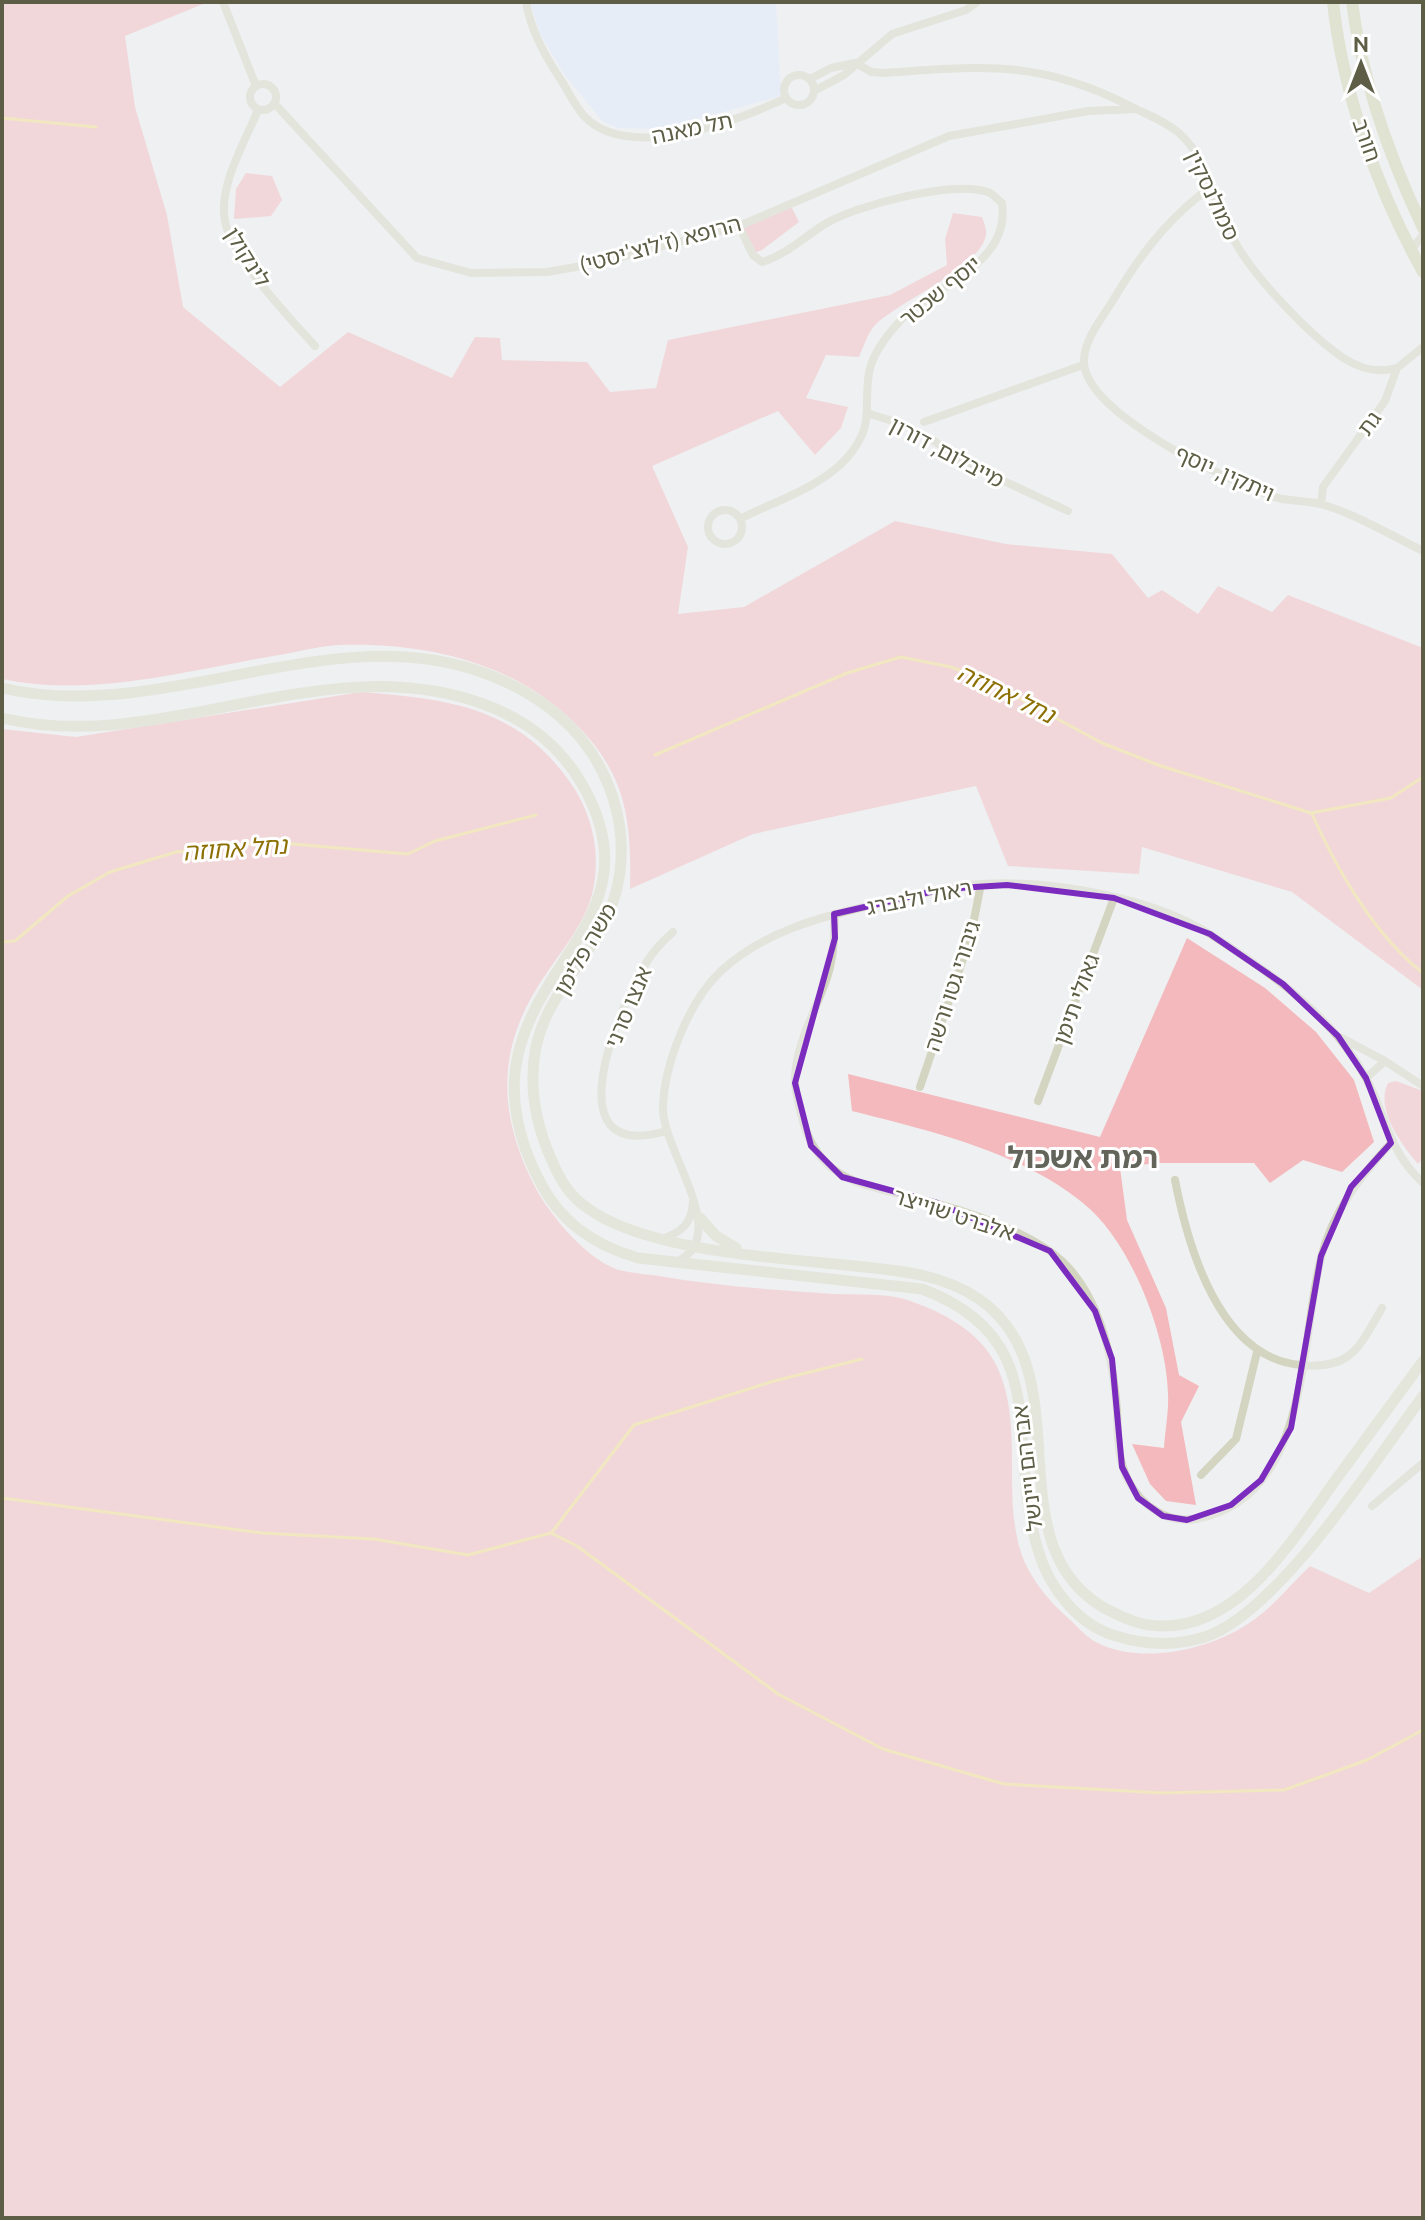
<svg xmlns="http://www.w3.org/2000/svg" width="1425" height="2220" viewBox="0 0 1425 2220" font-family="Ubuntu,'Noto Sans Hebrew',sans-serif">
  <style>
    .medical { fill: #dde8fd }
    .green { fill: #f3b9bc }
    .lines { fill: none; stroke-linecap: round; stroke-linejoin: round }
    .stream { stroke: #f4db83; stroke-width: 3 }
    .street { stroke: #d4d5c1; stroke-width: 8 }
    .secondary { stroke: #d7dac0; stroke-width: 11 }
    .primary { stroke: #ced0ac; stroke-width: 12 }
    .marked { fill: none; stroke: #7b2cbf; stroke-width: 6; stroke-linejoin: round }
    .labels { text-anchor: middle; stroke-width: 6; stroke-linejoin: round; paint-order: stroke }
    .street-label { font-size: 22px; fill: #5d5e45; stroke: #fff }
    .water-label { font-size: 24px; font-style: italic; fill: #8d7004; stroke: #fff }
    .district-label { font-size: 30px; font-weight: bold; fill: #63655b; stroke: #fff }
  </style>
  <rect width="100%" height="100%" fill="#eff0f2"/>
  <path class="medical" d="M 530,2 L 776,2 L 781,96 L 661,129 L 619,128 L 603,122 L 564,74 L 540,34 Z"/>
  <path class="green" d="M 2,2 L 208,2 L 125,36 L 135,107 L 167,215 L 183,307 L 280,387 L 348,332 L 452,378 L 475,337 L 500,338 L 502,360 L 587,362 L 610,392 L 656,388 L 668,340 L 890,295 L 947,265 L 945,239 L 953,213 L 982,217 C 984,223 987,230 986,235 C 981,267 900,301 876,324 C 868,332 864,346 859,357 L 826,355 L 806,398 L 848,407 L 841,428 L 815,455 L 778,411 L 652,466 L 688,547 L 678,614 L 744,607 L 895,521 L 1006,544 L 1112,554 L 1148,598 L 1162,590 L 1198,614 L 1218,586 L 1272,612 L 1288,595 L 1423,648 L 1423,990 L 1292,892 L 1142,847 L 1139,874 L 1008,866 L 976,786 L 753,834 L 630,889 C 632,813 624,767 565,714 C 505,660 419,642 339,645 C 317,646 294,653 273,656 C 184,671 92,698 2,679 Z
    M 246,173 L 272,176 L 282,200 L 271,216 L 234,219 L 236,189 Z
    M 791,206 L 799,222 L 762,250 L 754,253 L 743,227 Z
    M 361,692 C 447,699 516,706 570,782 C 592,813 601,852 593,890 C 587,920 563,949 546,974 C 498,1043 496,1107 532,1181 C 546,1211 584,1257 616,1269 C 628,1273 645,1274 659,1276 C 717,1286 775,1290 834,1294 C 856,1295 883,1293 904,1299 C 942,1311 983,1332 999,1371 C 1022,1426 1004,1490 1019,1546 C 1027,1575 1046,1598 1068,1618 C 1076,1625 1085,1636 1094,1641 C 1141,1668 1221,1648 1260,1615 C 1278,1601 1293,1582 1310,1566 L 1369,1593 L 1423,1556 L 1423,2218 L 2,2218 L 2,729 L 76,737 Z
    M 1187,938 L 1265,988 L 1316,1032 L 1354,1080 L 1374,1142 L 1342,1172 L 1303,1160 L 1270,1183 L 1254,1163 L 1155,1163 L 1120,1168 L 1127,1220 L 1166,1308 L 1179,1375 L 1199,1386 L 1181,1422 L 1196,1505 L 1166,1501 L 1150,1484 L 1132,1444 L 1164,1448 C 1165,1431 1169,1411 1168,1394 C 1167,1335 1130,1240 1083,1203 C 1019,1151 930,1131 852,1111 L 848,1074 L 1100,1137 Z
    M 1396,1081 L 1423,1091 L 1423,1158 L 1418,1164 C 1401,1144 1375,1109 1388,1083 Z"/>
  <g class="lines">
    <path class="stream" d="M 2,118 L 96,127
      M 655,755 L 847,673 L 901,657 L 951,667 L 987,681 L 1102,743 L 1158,765 L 1311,813 L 1391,798 L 1423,777
      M 1312,814 C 1337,870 1375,936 1423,973
      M 2,942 L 15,941 L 68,896 L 110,872 L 176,852 L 270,842 L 408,854 L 435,841 L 536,815
      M 2,1498 L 262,1533 L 374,1539 L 468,1555 L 551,1533 L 577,1546 L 778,1694 L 883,1749 L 1004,1784 L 1162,1793 L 1284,1790 L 1367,1760 L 1423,1730
      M 552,1532 L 634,1425 L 774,1381 L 862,1359"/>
    <path class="street" d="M 223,2 L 256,86
      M 526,2 C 531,31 545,56 561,80 C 568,91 575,106 584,116 C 628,163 737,121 786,98
      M 856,63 L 871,72 L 884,73 C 983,66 1040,59 1132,107 C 1148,115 1165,121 1179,133 C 1209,159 1215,206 1234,240 C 1252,275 1312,338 1345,359 C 1361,369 1379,373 1397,368
      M784 90a15 15 0 1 1 30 0a15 15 0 1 1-30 0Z
      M 810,79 L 831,68 L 855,63
      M250 97a13 13 0 1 1 26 0a13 13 0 1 1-26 0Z
      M 814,91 L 844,75 L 892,34 L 966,10 L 977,2
      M 275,104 L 417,258 L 471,273 L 547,272 L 599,263 L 739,226 L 949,136 L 1088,111 L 1136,109
      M 258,110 C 245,142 218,186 225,221 C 231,257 290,318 315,346
      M 1214,197 L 1200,195 C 1164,224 1139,257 1115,297 C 1104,316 1084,338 1084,361 C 1083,413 1229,481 1271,496 C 1288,502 1307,500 1324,505 C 1357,515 1391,535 1423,551
      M 739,226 L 753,255 L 762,262 C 786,255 804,237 825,224 C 857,205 953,180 988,192 C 993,194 998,200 1002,203 C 1011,265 935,284 900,321 C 888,334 872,355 869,373 C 863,409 876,425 846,459 C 819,488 775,501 740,519
      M 1411,250 L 1423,235
      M 870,414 L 902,424 L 930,438 L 963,462 L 1068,511
      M 924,422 L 1083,365
      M 1321,504 L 1323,487 L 1385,401 L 1397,368 L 1423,347
      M708 527a17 17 0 1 1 34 0a17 17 0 1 1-34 0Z
      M 834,914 C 835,935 834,957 827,978 C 816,1010 794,1047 795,1082 C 795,1092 799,1104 801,1114 C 818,1188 873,1185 935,1203 C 972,1213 1015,1228 1048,1250 C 1098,1283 1113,1355 1117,1411 C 1118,1435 1117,1458 1128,1480 C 1141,1505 1166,1524 1196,1519 C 1311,1498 1299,1343 1321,1258 C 1332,1212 1360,1177 1391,1143
      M 1340,1037 L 1385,1061
      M 1366,1078 L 1385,1061 L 1423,1086
      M 920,1087 L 971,935 L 981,884
      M 1038,1101 L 1114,898
      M 666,1131 C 550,1165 620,1004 648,960 C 655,949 664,940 673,932
      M 1175,1180 C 1188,1247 1219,1357 1300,1365 C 1351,1370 1359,1348 1382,1308
      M 662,1239 C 681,1232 692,1224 693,1202
      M 678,1261 C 732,1235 662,1150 663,1108 C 664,1064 689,1001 721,971 C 761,934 815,918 868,906 C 905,898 942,887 980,884 C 1051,880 1154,897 1213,936 C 1271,973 1333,1016 1366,1078 C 1387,1117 1388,1151 1423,1183
      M 1201,1475 L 1236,1439 L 1257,1352
      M 1372,1506 L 1423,1463"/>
    <path class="secondary" d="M 2,688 C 183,731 378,583 548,707 C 619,759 644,859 598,935 C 576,971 545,1004 536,1047 C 528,1086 536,1125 552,1161 C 559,1178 570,1196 586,1207 C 642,1250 775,1258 845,1265 C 892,1270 939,1272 979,1299 C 1086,1373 990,1544 1106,1609 C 1124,1618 1140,1626 1161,1626 C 1244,1628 1297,1532 1340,1474 C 1368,1436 1395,1399 1423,1361
      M 2,718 C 164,757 324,644 486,705 C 526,720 560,746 582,784 C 652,906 541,952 518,1055 C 508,1096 519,1141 538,1178 C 559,1221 593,1245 638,1258 L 922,1289 C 1056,1339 1005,1442 1038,1550 C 1049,1588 1078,1625 1116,1636 C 1145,1645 1176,1646 1205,1637 C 1278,1613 1376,1459 1423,1396
      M 700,1218 L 716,1236 L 736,1248"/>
    <path class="primary" d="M 1333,2 C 1343,95 1378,191 1423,272
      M 1352,2 C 1362,81 1389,156 1423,228"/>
  </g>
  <path d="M0 0H1425V2220H0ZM 1007,885 L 1114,898 L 1210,934 L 1283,984 L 1338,1036 L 1366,1078 L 1391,1143 L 1351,1187 L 1321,1256 L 1291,1428 L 1261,1480 L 1231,1505 L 1187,1520 L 1163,1516 L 1138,1498 L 1122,1467 L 1112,1359 L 1095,1311 L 1050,1251 L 937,1203 L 842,1177 L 811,1146 L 795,1083 L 835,938 L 834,914 L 943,889 Z" fill="#eff0f2" fill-opacity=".55" fill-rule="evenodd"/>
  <path class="marked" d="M 1007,885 L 1114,898 L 1210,934 L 1283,984 L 1338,1036 L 1366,1078 L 1391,1143 L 1351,1187 L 1321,1256 L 1291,1428 L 1261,1480 L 1231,1505 L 1187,1520 L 1163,1516 L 1138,1498 L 1122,1467 L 1112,1359 L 1095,1311 L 1050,1251 L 937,1203 L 842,1177 L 811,1146 L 795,1083 L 835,938 L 834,914 L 943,889 Z"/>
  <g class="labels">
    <g class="street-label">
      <text transform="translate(692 128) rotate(-12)" y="8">תל מאנה</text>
      <text transform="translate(1367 140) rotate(71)" y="8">חורב</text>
      <text transform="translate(1213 195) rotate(65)" y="8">סמולנסקין</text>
      <text transform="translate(660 244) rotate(-15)" y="8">הרופא (ז'לוצ'יסטי)</text>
      <text transform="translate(248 257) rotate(58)" y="8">לינקולן</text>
      <text transform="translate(940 291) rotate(-39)" y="8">יוסף שכטר</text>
      <text transform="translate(1369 423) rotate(-54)" y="8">גת</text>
      <text transform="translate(947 452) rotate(28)" y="8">מייבלום, דורון</text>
      <text transform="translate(1225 473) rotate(24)" y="8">ויתקין, יוסף</text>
      <text transform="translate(919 897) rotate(-11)" y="8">ראול ולנברג</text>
      <text transform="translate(585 949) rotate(-60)" y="8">משה פלימן</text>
      <text transform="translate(952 986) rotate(-72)" y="8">גיבורי גטו ורשה</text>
      <text transform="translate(1076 999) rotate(-70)" y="8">גאולי תימן</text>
      <text transform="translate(628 1007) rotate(-67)" y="8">אנצו סרני</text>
      <text transform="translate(954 1214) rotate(18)" y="8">אלברט שוייצר</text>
      <text transform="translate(1027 1468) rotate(-97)" y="8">אברהם ויינשל</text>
    </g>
    <g class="water-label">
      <text transform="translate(1006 694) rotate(26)" y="8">נחל אחוזה</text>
      <text transform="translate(235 849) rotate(-4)" y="8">נחל אחוזה</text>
    </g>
    <g class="district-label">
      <text x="1083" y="1168">רמת אשכול</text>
    </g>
  </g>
  <rect width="1425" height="2220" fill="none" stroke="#5d5e45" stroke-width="8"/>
  <g transform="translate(1361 64)" stroke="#ffffff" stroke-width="6" paint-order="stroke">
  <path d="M0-6L14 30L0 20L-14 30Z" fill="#5d5e45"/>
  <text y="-12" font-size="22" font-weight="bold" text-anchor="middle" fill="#5d5e45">N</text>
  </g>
</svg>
